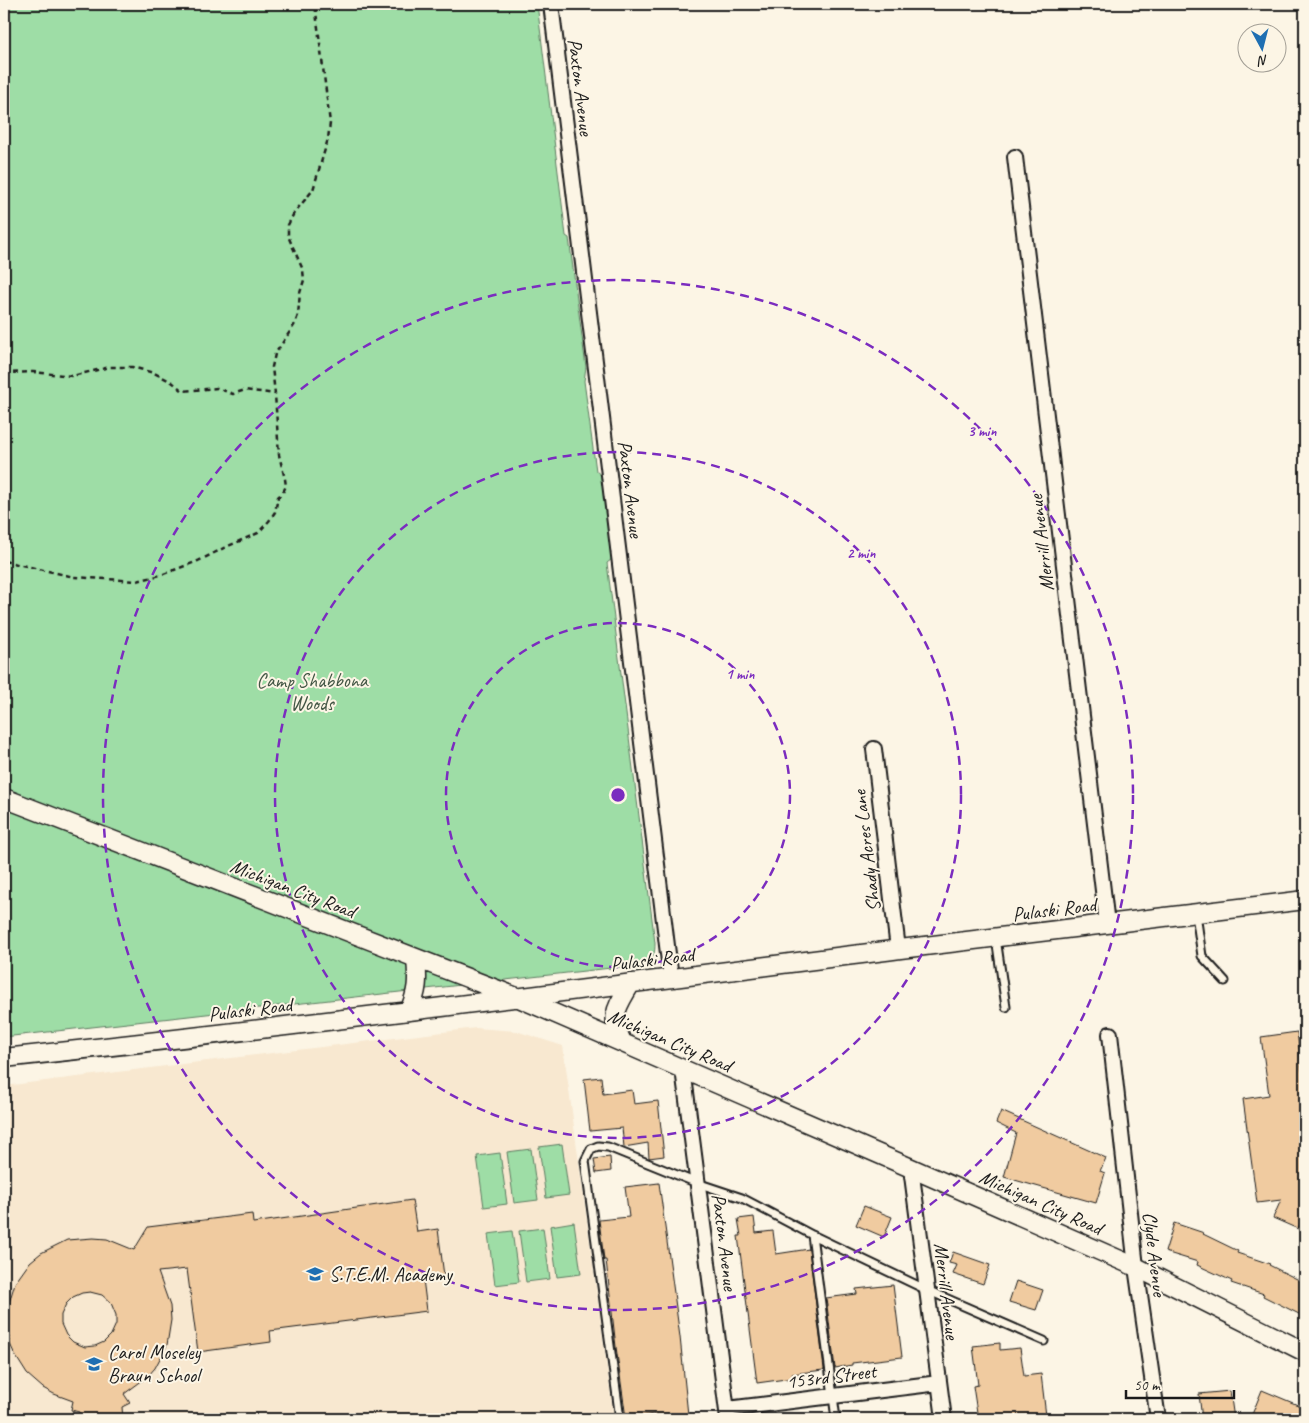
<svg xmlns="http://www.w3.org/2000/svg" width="1309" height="1423" viewBox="0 0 1309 1423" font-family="Caveat,sans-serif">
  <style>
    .built { fill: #f8e8d0 }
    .green { fill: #9edda6; stroke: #5d7c61 }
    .building { fill: #f0cba0; stroke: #1c1c1c; fill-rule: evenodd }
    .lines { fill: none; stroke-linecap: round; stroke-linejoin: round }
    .service-casing { stroke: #1c1c1c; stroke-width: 11 }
    .minor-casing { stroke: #1c1c1c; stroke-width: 18 }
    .tertiary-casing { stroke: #1c1c1c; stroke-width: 21 }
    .path { stroke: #1c1c1c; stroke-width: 2.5; stroke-dasharray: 5 4; stroke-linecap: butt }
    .service { stroke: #fcf5e5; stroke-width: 7 }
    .minor { stroke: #fcf5e5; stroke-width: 14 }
    .tertiary { stroke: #fcf5e5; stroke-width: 18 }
    .ring { fill: none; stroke: #7b2cbf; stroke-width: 2.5; stroke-dasharray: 9 6 }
    .labels { text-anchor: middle; stroke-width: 4; stroke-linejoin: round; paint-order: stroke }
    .street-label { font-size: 20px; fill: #1c1c1c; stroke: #fcf5e5 }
    .park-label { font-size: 20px; fill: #435645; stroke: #fcf5e5 }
    .poi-label { font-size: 20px; fill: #1c1c1c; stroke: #fcf5e5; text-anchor: start }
    .centre { fill: #7b2cbf; stroke: #fcf5e5; stroke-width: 2.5 }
    .ring-label { font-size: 15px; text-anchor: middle; font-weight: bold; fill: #7b2cbf; stroke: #fcf5e5; stroke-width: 4; stroke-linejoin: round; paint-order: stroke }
  </style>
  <rect width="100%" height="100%" fill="#fcf5e5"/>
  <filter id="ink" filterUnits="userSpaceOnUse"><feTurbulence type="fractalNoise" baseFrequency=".02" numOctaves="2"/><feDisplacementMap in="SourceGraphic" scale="10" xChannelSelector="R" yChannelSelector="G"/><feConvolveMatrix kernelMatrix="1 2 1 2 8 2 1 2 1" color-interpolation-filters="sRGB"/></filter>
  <g filter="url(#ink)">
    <path class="built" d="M 476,1028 L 516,1031 L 563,1046 L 614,1419 L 4,1419 L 4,1086 Z"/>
    <path class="green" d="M 4,4 L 537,4 L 566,236 L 569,238 L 586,367 L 584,381 L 596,471 L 602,476 L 612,559 L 607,563 L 655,943 C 655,953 654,958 646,964 L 4,1037 Z
      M 562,1144 L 569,1195 L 546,1198 L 539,1147 Z
      M 531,1149 L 538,1200 L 514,1203 L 507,1152 Z
      M 500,1153 L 507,1204 L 484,1207 L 477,1156 Z
      M 574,1222 L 581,1274 L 557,1277 L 550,1226 Z
      M 543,1228 L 550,1279 L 526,1282 L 519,1231 Z
      M 512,1231 L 519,1282 L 495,1285 L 488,1234 Z"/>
    <path class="building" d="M 1297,1032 L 1305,1091 L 1305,1211 L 1298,1229 L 1273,1218 L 1281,1200 L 1257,1203 L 1243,1099 L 1269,1095 L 1261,1037 Z
      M 601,1077 L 603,1094 L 632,1090 L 634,1104 L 658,1101 L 664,1156 L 649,1158 L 648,1143 L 624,1147 L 622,1128 L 590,1131 L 584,1079 Z
      M 1001,1111 L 1106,1158 L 1100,1171 L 1105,1173 L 1096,1203 L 1004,1177 L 1016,1133 L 996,1123 Z
      M 610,1157 L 611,1171 L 596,1173 L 594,1159 Z
      M 659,1183 L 680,1337 L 688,1415 L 656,1419 L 655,1419 L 654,1414 L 626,1418 L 616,1347 L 606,1260 L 604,1260 L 599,1220 L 629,1217 L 625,1187 Z
      M 412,1200 L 417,1232 L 438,1229 L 444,1276 L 423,1279 L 427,1311 L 270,1331 L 271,1342 L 198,1352 L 187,1269 L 158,1272 L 170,1306 L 171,1320 L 167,1345 L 155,1368 L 147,1377 L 124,1394 L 130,1403 L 122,1407 L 123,1419 L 80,1419 L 79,1412 L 71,1410 L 73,1401 L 54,1394 L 43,1388 L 27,1374 L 15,1355 L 10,1344 L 7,1318 L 8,1306 L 15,1283 L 30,1262 L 41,1253 L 67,1240 L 93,1238 L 107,1239 L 134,1250 L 148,1227 L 252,1214 L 253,1223 ZM 90,1292 L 102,1295 L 111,1303 L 116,1315 L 116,1324 L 111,1335 L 104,1342 L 95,1346 L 85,1347 L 73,1342 L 66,1335 L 61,1324 L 61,1315 L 66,1304 L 73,1297 L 82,1293 Z
      M 864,1206 L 892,1217 L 884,1237 L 856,1225 Z
      M 754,1217 L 756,1233 L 773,1231 L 776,1254 L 809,1249 L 824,1369 L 823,1370 L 792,1374 L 793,1378 L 757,1383 L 738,1236 L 741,1236 L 738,1219 Z
      M 1174,1223 L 1204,1233 L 1203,1234 L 1238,1251 L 1237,1253 L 1270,1264 L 1269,1265 L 1305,1283 L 1305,1317 L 1263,1296 L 1264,1294 L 1231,1283 L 1232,1281 L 1197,1265 L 1198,1262 L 1165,1252 Z
      M 953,1252 L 990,1265 L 983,1284 L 953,1274 L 957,1265 L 949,1263 Z
      M 1016,1281 L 1043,1290 L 1036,1310 L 1009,1302 Z
      M 893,1285 L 902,1357 L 852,1363 L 852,1365 L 835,1368 L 826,1298 L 857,1294 L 856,1289 Z
      M 1000,1343 L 1000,1350 L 1020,1348 L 1024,1376 L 1041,1374 L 1046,1416 L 1013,1419 L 978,1419 L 973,1386 L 978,1385 L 973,1346 Z
      M 1262,1390 L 1305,1408 L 1305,1419 L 1256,1419 L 1258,1416 L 1251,1417 Z
      M 1230,1391 L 1234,1419 L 1202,1419 L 1199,1394 Z"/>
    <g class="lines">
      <g class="service-casing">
        <path id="service" d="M 1196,914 L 1202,956 L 1225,981
          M 996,938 L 1006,1007
          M 812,1235 L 836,1419
          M 620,1419 L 585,1161 L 591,1149 L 598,1146 L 608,1147 L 697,1183 L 742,1198 L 812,1235 L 927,1290 L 1044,1341"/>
      </g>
      <g class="minor-casing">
        <path id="minor" d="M 551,4 L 671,978
          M 1015,157 L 1107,924
          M 874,749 L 898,949
          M 1110,1034 L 1136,1267 L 1158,1419
          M 683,1069 L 728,1419
          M 911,1168 L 944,1419
          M 727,1409 L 939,1383"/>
      </g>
      <g class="tertiary-casing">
        <path id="tertiary" d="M 4,798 L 519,998 L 911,1168 L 1136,1267 L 1305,1352
          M 409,1011 C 418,991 418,980 416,959
          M 622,1042 C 609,1014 617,1008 631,983
          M 4,1058 C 303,1026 601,987 900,949 C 1035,932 1170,917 1305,900"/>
      </g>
      <path class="path" d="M 4,373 L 33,372 L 72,376 L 110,367 L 132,367 L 154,373 L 172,382 L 183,391 L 217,388 L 233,394 L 245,390 L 275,394
        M 4,561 L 74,577 L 137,581 L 161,575 L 198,561 L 226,547 L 258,533 L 269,521 L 275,512 L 278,497 L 283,492 L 286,486 L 285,479 L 279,455 L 275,394 L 272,367 L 275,354 L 295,324 L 298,315 L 300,293 L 304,280 L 303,270 L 288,236 L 288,225 L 294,213 L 313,190 L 328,139 L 330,123 L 315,4"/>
      <use href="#service" class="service"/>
      <use href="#minor" class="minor"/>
      <use href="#tertiary" class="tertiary"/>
    </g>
  </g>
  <g class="ring">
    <circle cx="618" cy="795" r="172"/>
    <circle cx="618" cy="795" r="343"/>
    <circle cx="618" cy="795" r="515"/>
  </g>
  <defs>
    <g id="school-bare" transform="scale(1.35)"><path d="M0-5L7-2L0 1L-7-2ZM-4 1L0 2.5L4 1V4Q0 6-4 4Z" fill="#1f6fb2" stroke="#fcf5e5" stroke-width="2.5" paint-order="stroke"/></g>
  </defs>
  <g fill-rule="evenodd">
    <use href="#school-bare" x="315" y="1274"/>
    <use href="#school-bare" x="94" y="1364"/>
  </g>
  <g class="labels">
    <g class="street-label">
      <text transform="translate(581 87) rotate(83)" y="7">Paxton Avenue</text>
      <text transform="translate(631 489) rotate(83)" y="7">Paxton Avenue</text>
      <text transform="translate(1041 543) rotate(-97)" y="7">Merrill Avenue</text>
      <text transform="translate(866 851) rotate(-97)" y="7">Shady Acres Lane</text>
      <text transform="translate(293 888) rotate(21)" y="7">Michigan City Road</text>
      <text transform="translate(1054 909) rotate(-7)" y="7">Pulaski Road</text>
      <text transform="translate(652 959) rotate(-7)" y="7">Pulaski Road</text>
      <text transform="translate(250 1009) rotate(-7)" y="7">Pulaski Road</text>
      <text transform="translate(670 1040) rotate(23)" y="7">Michigan City Road</text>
      <text transform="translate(1041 1202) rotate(24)" y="7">Michigan City Road</text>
      <text transform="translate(725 1242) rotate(83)" y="7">Paxton Avenue</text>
      <text transform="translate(1155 1254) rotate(83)" y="7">Clyde Avenue</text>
      <text transform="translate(947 1291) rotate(83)" y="7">Merrill Avenue</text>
      <text transform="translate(831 1376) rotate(-7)" y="7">153rd Street</text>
    </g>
    <g class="park-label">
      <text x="312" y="687">Camp Shabbona<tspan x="312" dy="23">Woods</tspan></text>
    </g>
    <g class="poi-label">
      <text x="329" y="1281">S.T.E.M. Academy</text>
      <text x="108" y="1359">Carol Moseley<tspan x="108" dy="23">Braun School</tspan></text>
    </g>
  </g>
  <circle cx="618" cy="795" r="8" class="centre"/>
  <g class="ring-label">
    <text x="982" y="436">3 min</text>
    <text x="861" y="558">2 min</text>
    <text x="740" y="679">1 min</text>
  </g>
  <rect width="1309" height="1423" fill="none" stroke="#fcf5e5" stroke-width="20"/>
  <rect x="10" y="10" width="1289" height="1403" fill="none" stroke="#1c1c1c" stroke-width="2" filter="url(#ink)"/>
  <g transform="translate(1262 48) rotate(173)"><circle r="24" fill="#fcf5e5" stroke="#a29e95"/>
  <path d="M0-4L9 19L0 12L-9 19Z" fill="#1f6fb2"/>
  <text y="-8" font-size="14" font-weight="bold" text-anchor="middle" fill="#1c1c1c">N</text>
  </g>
  <path d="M1126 1390v8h108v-8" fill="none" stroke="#1c1c1c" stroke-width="2.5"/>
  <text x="1134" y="1390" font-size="15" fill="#1c1c1c" stroke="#fcf5e5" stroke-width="4" paint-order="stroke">50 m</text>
</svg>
